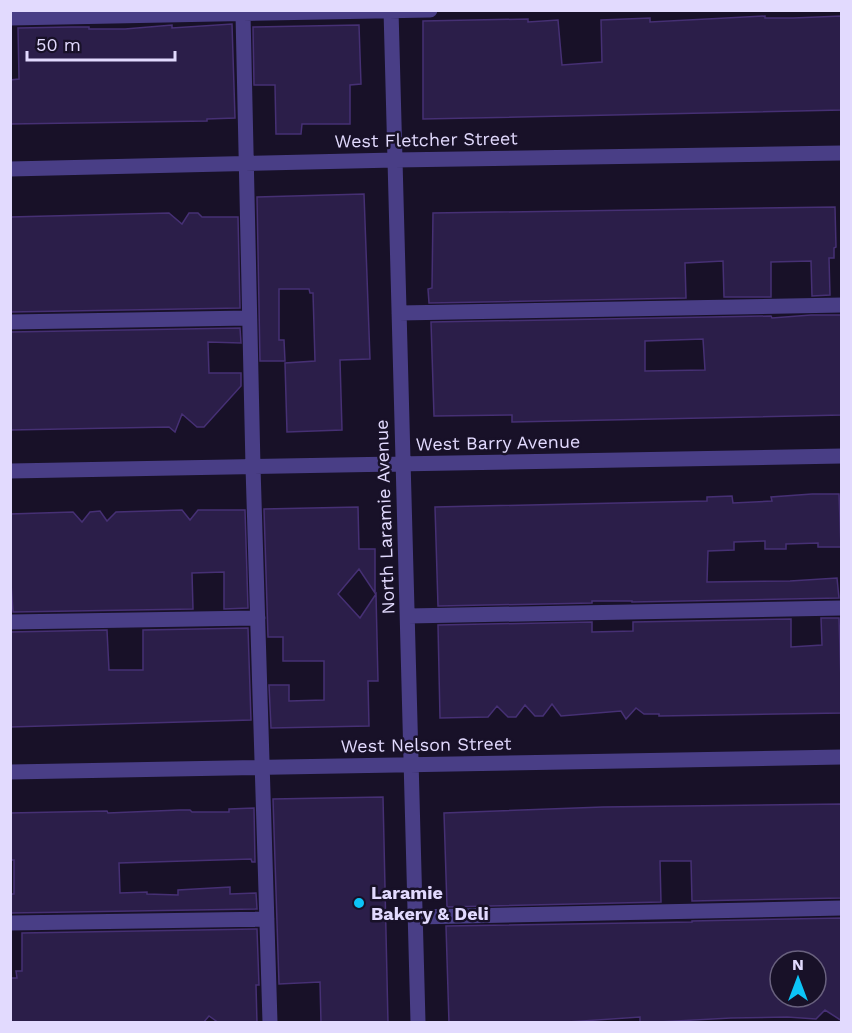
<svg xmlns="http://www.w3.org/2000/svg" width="852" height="1033" viewBox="0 0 852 1033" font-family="'Work Sans',sans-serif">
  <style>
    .building { fill: #2b1e49; stroke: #463074; stroke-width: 1.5; fill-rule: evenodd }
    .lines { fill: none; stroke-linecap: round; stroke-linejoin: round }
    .minor { stroke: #493e86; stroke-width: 15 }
    .poi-dot { fill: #0cc4f7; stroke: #181128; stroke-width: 2 }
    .labels { text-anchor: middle; stroke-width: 5; stroke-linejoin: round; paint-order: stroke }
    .street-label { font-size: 18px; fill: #e2dafe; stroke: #181128 }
    .poi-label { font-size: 18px; font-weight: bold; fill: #e2dafe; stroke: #181128; text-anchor: start }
  </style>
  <rect width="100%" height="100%" fill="#181128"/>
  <path class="building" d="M 765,16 L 765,18 L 793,18 L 842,16 L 842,110 L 423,119 L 423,21 L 528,19 L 528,22 L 558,20 L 562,65 L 602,62 L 601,20 L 650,18 L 650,22 Z
    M 232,24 L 235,118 L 207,119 L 207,121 L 10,124 L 10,80 L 19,79 L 18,28 L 71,27 L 89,27 L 89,29 L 125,29 L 172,25 L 172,28 Z
    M 359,25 L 361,84 L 350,85 L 350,124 L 302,124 L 301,134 L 276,134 L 275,85 L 254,85 L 253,27 Z
    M 364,194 L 370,359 L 340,360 L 342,430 L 287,432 L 285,363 L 315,361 L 313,293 L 310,293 L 309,289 L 279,289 L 279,340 L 284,340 L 285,361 L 260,361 L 257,197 Z
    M 835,207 L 836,247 L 834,248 L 834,258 L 829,258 L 830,295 L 812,296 L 811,261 L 771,262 L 771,297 L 724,297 L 723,261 L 685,263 L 686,298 L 429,303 L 428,289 L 432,288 L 433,213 Z
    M 169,213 L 182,224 L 189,213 L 198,213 L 202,217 L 238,217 L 240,308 L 10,312 L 10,217 Z
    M 811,315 L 842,315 L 842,415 L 512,422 L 512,415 L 434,416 L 431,322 L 771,316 L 772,318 ZM 703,339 L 705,370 L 645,371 L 645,341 Z
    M 240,328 L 241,343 L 208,342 L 209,373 L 241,373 L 241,386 L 204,427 L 197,427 L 182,414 L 175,432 L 169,427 L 10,430 L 10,332 Z
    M 812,494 L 839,494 L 841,547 L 818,547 L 818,543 L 786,544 L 786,549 L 765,549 L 765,541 L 734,542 L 734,550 L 708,551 L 707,582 L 790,581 L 837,578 L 839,598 L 632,602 L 632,601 L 592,601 L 592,603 L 438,606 L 435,507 L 707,501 L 707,497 L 732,496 L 733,503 L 772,501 L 771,497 Z
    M 358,507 L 359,549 L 375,549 L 375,593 L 359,569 L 338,594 L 360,618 L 376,594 L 378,681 L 368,681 L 369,726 L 271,728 L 269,685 L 289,685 L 289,701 L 324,700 L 324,661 L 283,661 L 283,637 L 268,637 L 264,509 Z
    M 182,510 L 190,520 L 198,510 L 245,510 L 248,608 L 224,609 L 224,572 L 192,573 L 193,609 L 13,612 L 10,569 L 10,514 L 73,512 L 82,522 L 90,512 L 100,511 L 107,521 L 116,512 Z
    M 821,618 L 839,618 L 842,713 L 659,716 L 659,714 L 644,714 L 636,708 L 626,719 L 621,711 L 561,716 L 552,704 L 543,716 L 535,716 L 525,705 L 516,717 L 508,717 L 497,706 L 488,717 L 440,718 L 438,625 L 592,622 L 592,632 L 633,631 L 633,622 L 791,619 L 791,647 L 822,645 Z
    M 248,628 L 251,720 L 10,727 L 10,632 L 107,630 L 109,670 L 143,670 L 143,630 Z
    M 383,797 L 388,1023 L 321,1023 L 320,982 L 279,984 L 273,799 Z
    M 842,804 L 842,898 L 692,901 L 691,861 L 660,861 L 661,902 L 447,907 L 444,813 L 603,807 Z
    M 254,808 L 255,862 L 252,862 L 251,859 L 119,863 L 120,893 L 147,892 L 147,894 L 178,895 L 178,890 L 230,887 L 230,894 L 256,893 L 257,909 L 10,913 L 10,894 L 14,894 L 14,860 L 10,860 L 10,813 L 107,811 L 108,813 L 179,810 L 190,810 L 192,812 L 229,812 L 229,809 Z
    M 842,918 L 842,1021 L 825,1010 L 816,1019 L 787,1017 L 731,1018 L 640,1023 L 640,1017 L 568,1022 L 449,1023 L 446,926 L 692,922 L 692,921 ZM 780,961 L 816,961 L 816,997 L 780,997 Z
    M 257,929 L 259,985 L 256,985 L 257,1023 L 219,1023 L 209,1016 L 203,1023 L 10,1023 L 10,978 L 17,978 L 16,971 L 22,971 L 22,933 Z"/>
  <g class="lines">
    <path class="minor" d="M 391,10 L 418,1022
      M 243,14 L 253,467 L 270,1022
      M 10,18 L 430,10
      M 10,169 L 395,160 L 842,153
      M 399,313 L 842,305
      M 10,322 L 249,318
      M 10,471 L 842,456
      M 408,616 L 842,608
      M 10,622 L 258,618
      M 10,772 L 842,757
      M 416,917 L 842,908
      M 10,923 L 267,919"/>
  </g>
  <circle class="poi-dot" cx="359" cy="903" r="6"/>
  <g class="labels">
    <g class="street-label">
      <text transform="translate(426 140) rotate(-1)" y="6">West Fletcher Street</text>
      <text transform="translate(498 443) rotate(-1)" y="6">West Barry Avenue</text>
      <text transform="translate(385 517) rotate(-92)" y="6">North Laramie Avenue</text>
      <text transform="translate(426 745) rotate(-1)" y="6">West Nelson Street</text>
    </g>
    <g class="poi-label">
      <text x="371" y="899">Laramie<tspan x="371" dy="21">Bakery &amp; Deli</tspan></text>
    </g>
  </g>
  <rect width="852" height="1033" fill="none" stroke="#e2dafe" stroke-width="24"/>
  <g transform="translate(798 979)"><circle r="28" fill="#181128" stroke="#69617e" stroke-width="1.5"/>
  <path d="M0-4.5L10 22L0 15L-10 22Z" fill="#0cc4f7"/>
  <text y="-9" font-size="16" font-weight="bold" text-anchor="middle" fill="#e2dafe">N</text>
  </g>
  <path d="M27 51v9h148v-9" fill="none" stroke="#e2dafe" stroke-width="3"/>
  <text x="36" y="51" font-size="18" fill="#e2dafe" stroke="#181128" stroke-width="4.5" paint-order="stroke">50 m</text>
</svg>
